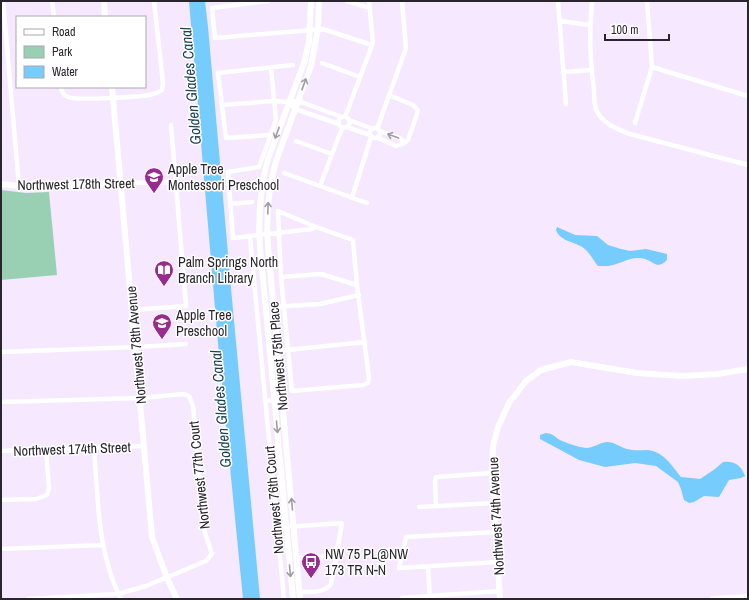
<svg xmlns="http://www.w3.org/2000/svg" width="749" height="600" viewBox="0 0 749 600" font-family="'Archivo Narrow',sans-serif">
  <style>
    .green { fill: #99d0b4 }
    .water { fill: #76ccfd }
    .lines { fill: none; stroke-linecap: round; stroke-linejoin: round }
    .minor { stroke: #fff; stroke-width: 4.5 }
    .tertiary { stroke: #fff; stroke-width: 6 }
    .oneway { stroke: #9f9da0 }
    .labels { text-anchor: middle; stroke-width: 3; stroke-linejoin: round; paint-order: stroke }
    .poi-label { font-size: 14px; fill: #2a252d; stroke: #fff; text-anchor: start }
    .street-label { font-size: 14px; fill: #2a252d; stroke: #fff }
    .water-label { font-size: 15px; font-style: italic; fill: #1b4155; stroke: #fff }
  </style>
  <rect width="100%" height="100%" fill="#f6e8fe"/>
  <path class="green" d="M 1,190 L 26,193 L 49,192 L 57,275 L 1,280 Z"/>
  <path class="water" d="M 189,1 L 205,1 L 208,27 L 232,299 L 260,599 L 243,599 L 219,355 Z
    M 557,227 L 575,235 L 597,236 L 608,245 L 621,249 L 630,251 L 646,249 L 667,254 L 667,260 C 657,270 655,262 645,259 C 631,255 620,265 608,266 C 604,266 601,266 598,266 C 594,261 590,254 586,250 C 577,241 561,243 556,230 Z
    M 546,433 C 555,434 555,438 562,441 C 569,444 579,447 586,448 C 593,448 599,443 607,442 C 614,442 620,447 627,449 C 634,451 641,450 648,450 C 664,452 672,466 681,477 L 700,479 L 715,469 L 723,462 C 734,461 741,465 745,476 L 741,478 L 729,480 L 719,497 L 704,496 L 694,502 L 689,503 L 684,500 L 681,489 L 678,482 L 656,466 L 635,463 L 605,467 L 579,460 L 540,439 L 540,435 Z"/>
  <g class="lines">
    <path class="minor" d="M 3,1 L 19,186
      M 52,1 L 54,17
      M 268,1 L 212,8 L 215,38 L 323,29 L 372,45
      M 347,1 L 370,8
      M 558,1 L 566,104
      M 592,1 C 589,31 590,61 594,90 C 594,96 594,104 596,109 C 601,123 617,129 630,134 L 748,165
      M 647,1 L 652,67 L 748,96
      M 560,21 L 590,25
      M 322,63 L 360,77
      M 271,68 L 276,120 L 259,167 L 228,172 L 233,238 L 312,229 L 316,227
      M 563,72 L 592,70
      M 61,87 C 62,92 63,95 68,97 C 76,101 143,97 153,94 C 156,94 159,92 162,90 L 163,83 L 154,1
      M 289,102 L 295,109 L 339,124
      M 222,105 L 274,101 L 289,102 L 298,101 L 342,117
      M338.5 122a5.5 5.5 0 1 1 11 0a5.5 5.5 0 1 1-11 0Z
      M 345,117 L 373,43 L 369,1
      M 349,120 L 373,129
      M 635,123 L 652,67
      M 347,127 L 370,135
      M370 133a5 5 0 1 1 10 0a5 5 0 1 1-10 0Z
      M 377,129 L 406,48 L 402,1
      M 380,131 L 400,138 L 404,143
      M 270,135 L 226,138 L 218,73 L 293,65
      M 378,138 L 396,146 L 404,143 L 408,140 L 418,111 L 416,108 L 413,105 L 389,95
      M 296,141 L 332,154
      M 284,173 L 367,203
      M 121,183 L 176,182
      M 320,186 L 342,128
      M 352,198 L 371,137
      M 230,204 L 252,202
      M 278,211 L 316,227 L 353,240 L 357,285 L 369,378 L 368,383 L 363,385 L 292,391 L 281,277 Z
      M 250,237 L 284,599
      M 281,277 L 321,274 L 357,285
      M 273,307 L 320,304 L 359,295
      M 133,310 L 186,306 L 171,125
      M 277,351 L 365,342
      M 1,352 L 137,347 L 186,344
      M 265,401 L 282,399
      M 1,402 L 140,398 L 184,394 L 189,396 L 193,406 L 203,522 L 205,533 L 212,554 L 206,561 L 146,586 L 118,594 L 28,599
      M 94,447 C 98,497 97,553 121,599
      M 1,451 L 144,446
      M 1,500 L 36,499 L 47,495 L 49,488 L 46,450
      M 436,506 L 435,481 L 436,477 L 492,473
      M 419,507 L 494,503
      M 286,527 L 342,523 L 331,584 C 325,593 310,592 300,592
      M 496,532 L 406,537 L 399,568 L 498,562
      M 1,549 L 103,545
      M 297,558 L 336,556
      M 428,567 L 430,599
      M 402,598 L 500,591"/>
    <path class="tertiary" d="M 104,1 L 105,17
      M 112,87 L 152,537 L 167,578 L 177,599
      M 1,184 L 19,186 L 121,183
      M 293,599 L 260,247 C 258,217 260,188 268,159 L 304,63 L 309,42 L 311,1
      M 300,599 L 268,246 C 266,217 268,189 276,161 L 311,66 L 318,29 L 319,1
      M 500,599 L 492,473 L 493,446 L 498,427 L 509,403 L 526,381 L 541,370 L 571,362 L 637,373 L 683,376 L 718,374 L 748,369
      M 713,599 L 748,597"/>
  </g>
  <defs><path id="oneway-shaft" d="M-6 0H5M1.5-3L5.5 0L1.5 3" fill="none" stroke-width="1.6" stroke-linecap="round" stroke-linejoin="round"/></defs>
  <g class="oneway">
    <use href="#oneway-shaft" transform="translate(304 84) rotate(-70)"/>
    <use href="#oneway-shaft" transform="translate(277 133) rotate(110)"/>
    <use href="#oneway-shaft" transform="translate(393 136) rotate(-160)"/>
    <use href="#oneway-shaft" transform="translate(268 208) rotate(-88)"/>
    <use href="#oneway-shaft" transform="translate(277 427) rotate(85)"/>
    <use href="#oneway-shaft" transform="translate(292 504) rotate(-95)"/>
    <use href="#oneway-shaft" transform="translate(290 571) rotate(85)"/>
  </g>
  <defs>
    <g id="school-pin" transform="scale(1)"><path d="M0 17L-7.5 6A9.5 9.5 0 1 1 7.5 6Z" fill="#982c8e" stroke="#fff"/><path d="M0-5L7-2L0 1L-7-2ZM-4 1L0 2.5L4 1V4Q0 6-4 4Z" fill="#fff"/></g>
    <g id="library-pin" transform="scale(1)"><path d="M0 17L-7.5 6A9.5 9.5 0 1 1 7.5 6Z" fill="#982c8e" stroke="#fff"/><path d="M-6-4Q-3-5.5-.7-3.5V5Q-3 3-6 4ZM6-4Q3-5.5 .7-3.5V5Q3 3 6 4Z" fill="#fff"/></g>
    <g id="bus-pin" transform="scale(1)"><path d="M0 17L-7.5 6A9.5 9.5 0 1 1 7.5 6Z" fill="#982c8e" stroke="#fff"/><path d="M-5-6H5V4H4V6H2V4H-2V6H-4V4H-5ZM-3.5-4V0h7V-4ZM-3.5 1.2v1.5H-2V1.2ZM2 1.2v1.5H3.5V1.2Z" fill="#fff"/></g>
  </defs>
  <g fill-rule="evenodd">
    <use href="#school-pin" x="154" y="177"/>
    <use href="#library-pin" x="164" y="270"/>
    <use href="#school-pin" x="162" y="323"/>
    <use href="#bus-pin" x="311" y="562"/>
  </g>
  <g class="labels">
    <g class="poi-label">
      <text x="168" y="174">Apple Tree<tspan x="168" dy="16">Montessori Preschool</tspan></text>
      <text x="178" y="267">Palm Springs North<tspan x="178" dy="16">Branch Library</tspan></text>
      <text x="176" y="320">Apple Tree<tspan x="176" dy="16">Preschool</tspan></text>
      <text x="325" y="559">NW 75 PL@NW<tspan x="325" dy="16">173 TR N-N</tspan></text>
    </g>
    <g class="street-label">
      <text transform="translate(76 184) rotate(-1)" y="5">Northwest 178th Street</text>
      <text transform="translate(136 345) rotate(-95)" y="5">Northwest 78th Avenue</text>
      <text transform="translate(278 356) rotate(-95)" y="5">Northwest 75th Place</text>
      <text transform="translate(72 449) rotate(-2)" y="5">Northwest 174th Street</text>
      <text transform="translate(199 475) rotate(-96)" y="5">Northwest 77th Court</text>
      <text transform="translate(274 500) rotate(-95)" y="5">Northwest 76th Court</text>
      <text transform="translate(496 516) rotate(-93)" y="5">Northwest 74th Avenue</text>
    </g>
    <g class="water-label">
      <text transform="translate(191 86) rotate(-95)" y="5">Golden Glades Canal</text>
      <text transform="translate(221 409) rotate(-95)" y="5">Golden Glades Canal</text>
    </g>
  </g>
  <rect width="749" height="600" fill="none" stroke="#2a252d" stroke-width="4"/>
  <rect x="16" y="16" width="130" height="72" fill="#ffffff" stroke="#aaa8ab"/>
  <rect x="24" y="29" width="20" height="6" fill="#ffffff" stroke="#aaa8ab"/>
  <text x="52" y="36" font-size="12" fill="#2a252d">Road</text>
  <rect x="24" y="46" width="20" height="12" fill="#99d0b4" stroke="#aaa8ab"/>
  <text x="52" y="56" font-size="12" fill="#2a252d">Park</text>
  <rect x="24" y="66" width="20" height="12" fill="#76ccfd" stroke="#aaa8ab"/>
  <text x="52" y="76" font-size="12" fill="#2a252d">Water</text>
  <path d="M605 34v6h64v-6" fill="none" stroke="#2a252d" stroke-width="2"/>
  <text x="611" y="34" font-size="12" fill="#2a252d" stroke="#ffffff" stroke-width="3" paint-order="stroke">100 m</text>
</svg>
